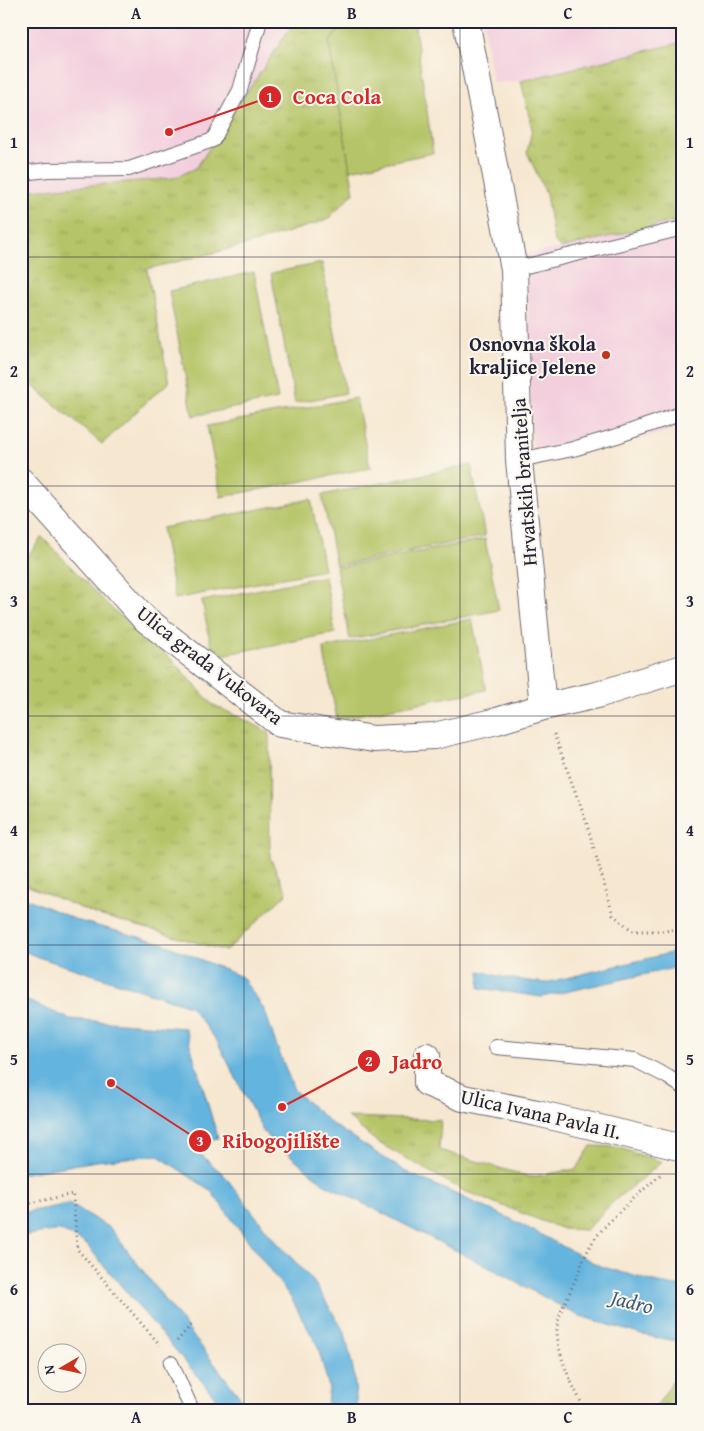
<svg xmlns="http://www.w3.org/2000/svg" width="704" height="1431" viewBox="0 0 704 1431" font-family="'Gentium Book Plus',serif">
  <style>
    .built { fill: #f3cfde }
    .grass { fill: url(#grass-tufts); stroke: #6c7351 }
    .cemetery { fill: url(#cemetery-stones); stroke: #6c7351 }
    .park { fill: #b5c467; stroke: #6c7351 }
    .water { fill: #63b4de; stroke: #426b8c }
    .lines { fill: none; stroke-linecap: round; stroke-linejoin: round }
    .lane-casing { stroke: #6c676f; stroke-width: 16 }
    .street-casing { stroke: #6c676f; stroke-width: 28 }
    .path { stroke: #6c676f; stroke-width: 3; stroke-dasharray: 1 4; stroke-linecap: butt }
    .lane { stroke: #fff; stroke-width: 14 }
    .street { stroke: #fff; stroke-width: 26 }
    .grid { fill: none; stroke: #22223b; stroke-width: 1; stroke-opacity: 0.55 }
    .poi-dot { fill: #c8321e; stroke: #fbf7ec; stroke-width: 2 }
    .labels { text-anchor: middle; stroke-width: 4; stroke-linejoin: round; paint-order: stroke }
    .poi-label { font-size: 20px; font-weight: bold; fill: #22223b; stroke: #fbf7ec; text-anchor: end }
    .street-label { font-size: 20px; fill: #22223b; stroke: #fbf7ec }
    .water-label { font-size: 21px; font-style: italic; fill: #3c5c7c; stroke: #fbf7ec }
    .leader { fill: none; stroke: #d62828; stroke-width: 2 }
    .callout-dot { fill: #d62828; stroke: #fbf7ec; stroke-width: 2 }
    .mark-label { font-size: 15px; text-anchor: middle; font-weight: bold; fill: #fff }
    .callout-label { font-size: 21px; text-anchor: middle; font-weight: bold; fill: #d62828; stroke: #fbf7ec; stroke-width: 4; stroke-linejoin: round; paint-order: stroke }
    .neatline { fill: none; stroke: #22223b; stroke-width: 2 }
    .grid-label { font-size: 16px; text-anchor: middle; font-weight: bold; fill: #22223b }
  </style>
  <defs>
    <pattern id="grass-tufts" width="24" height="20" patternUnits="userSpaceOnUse" patternTransform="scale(1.25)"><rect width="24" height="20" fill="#b5c467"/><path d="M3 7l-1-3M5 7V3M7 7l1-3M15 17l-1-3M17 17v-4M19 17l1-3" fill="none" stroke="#9ba85a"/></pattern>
    <pattern id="cemetery-stones" width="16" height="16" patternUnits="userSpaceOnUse" patternTransform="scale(1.25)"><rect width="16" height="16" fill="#b5c467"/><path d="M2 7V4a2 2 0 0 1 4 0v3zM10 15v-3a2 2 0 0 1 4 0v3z" fill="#9ba85a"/></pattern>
  </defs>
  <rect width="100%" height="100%" fill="#fbf7ec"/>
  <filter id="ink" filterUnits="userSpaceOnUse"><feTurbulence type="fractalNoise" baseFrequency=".02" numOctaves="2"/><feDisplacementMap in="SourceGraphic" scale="10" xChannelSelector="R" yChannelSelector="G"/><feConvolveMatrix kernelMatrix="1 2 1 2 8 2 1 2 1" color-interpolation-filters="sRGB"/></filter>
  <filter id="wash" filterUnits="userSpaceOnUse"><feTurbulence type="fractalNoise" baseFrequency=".0096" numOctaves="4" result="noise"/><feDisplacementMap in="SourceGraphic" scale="20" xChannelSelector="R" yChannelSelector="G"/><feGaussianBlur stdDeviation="1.12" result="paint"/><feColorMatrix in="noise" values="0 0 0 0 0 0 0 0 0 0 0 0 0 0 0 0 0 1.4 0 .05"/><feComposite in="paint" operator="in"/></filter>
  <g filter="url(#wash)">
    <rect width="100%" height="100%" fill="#f6e7d0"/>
    <path class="built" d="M 21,21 L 315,21 L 323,193 L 21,267 Z
      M 483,21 L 683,21 L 683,42 L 521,81 L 493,83 Z
      M 683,219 L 683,425 L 656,435 L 533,462 L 528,285 L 522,254 L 561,248 Z"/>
    <path class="grass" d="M 302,21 L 347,21 L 329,42 L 354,193 L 327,220 L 250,244 L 147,269 L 169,383 L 154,395 L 102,444 L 34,387 L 21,370 L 21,191 L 174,178 L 196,168 L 291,27 Z
      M 683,42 L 683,219 L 561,248 L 554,241 L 546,194 L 527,152 L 532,129 L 521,81 Z
      M 42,537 L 108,605 L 174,662 L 212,704 L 269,732 L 270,858 L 287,893 L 226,951 L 95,914 L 21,883 L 21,565 Z
      M 347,1117 L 441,1120 L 439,1150 L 530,1177 L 576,1169 L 591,1146 L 617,1147 L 662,1162 L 614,1201 L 586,1230 L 563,1229 L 464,1191 L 377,1142 Z"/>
    <path class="cemetery" d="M 683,1365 L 683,1410 L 654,1410 Z"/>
    <path class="park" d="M 347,21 L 414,21 L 433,153 L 350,170 L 329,42 Z
      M 322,263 L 346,393 L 295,403 L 271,273 Z
      M 254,272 L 278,399 L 193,416 L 169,291 Z
      M 356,398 L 370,468 L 221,497 L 207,426 Z
      M 471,465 L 485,536 L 336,566 L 322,495 Z
      M 311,499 L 324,570 L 175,599 L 162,528 Z
      M 485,539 L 499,610 L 350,639 L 336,568 Z
      M 325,576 L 335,633 L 222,655 L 211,646 L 202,601 Z
      M 472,619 L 486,690 L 337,719 L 323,648 Z"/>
    <path class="water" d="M 21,896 L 79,921 L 162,943 L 242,977 L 265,1011 L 276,1044 L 294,1090 L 332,1124 L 406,1172 L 511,1219 L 600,1266 L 658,1283 L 683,1287 L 683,1342 L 642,1335 L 577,1315 L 496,1271 L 323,1183 L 264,1133 L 217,1041 L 190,1006 L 38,957 L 21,950 Z
      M 683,950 L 683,966 L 542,997 L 479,988 L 480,971 L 506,978 L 545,983 Z
      M 21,998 L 70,1019 L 185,1028 L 218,1138 L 191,1146 L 224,1175 L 272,1237 L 314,1282 L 345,1333 L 354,1374 L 357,1410 L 326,1410 L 329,1388 L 318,1347 L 291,1298 L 210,1190 L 157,1155 L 96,1161 L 21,1174 Z
      M 69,1204 L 110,1228 L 250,1410 L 226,1410 L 85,1243 L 60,1230 L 21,1236 L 21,1213 Z"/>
  </g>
  <g filter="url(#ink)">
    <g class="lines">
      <g class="lane-casing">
        <path id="lane" d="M 21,173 L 48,170 L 129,169 L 213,140 L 240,90 L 260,21
          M 514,269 L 683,228
          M 519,460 L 573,449 L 620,435 L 683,413
          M 496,1047 L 635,1060 L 668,1077 L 683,1087
          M 171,1363 L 192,1410"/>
      </g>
      <g class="street-casing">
        <path id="street" d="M 466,21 L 514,269 L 519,460 L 543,707
          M 21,481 L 144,618 L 280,724 L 374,739 L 434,736 L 497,721 L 543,707 L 597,695 L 683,668
          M 427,1056 L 427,1083 L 463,1098 L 537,1113 L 683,1148"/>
      </g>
      <path class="path" d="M 554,734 L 586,821 L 613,915 L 633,931 L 665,931 L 683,928
        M 21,1205 L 73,1194 L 77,1249 L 160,1345
        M 177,1341 L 193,1323
        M 585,1410 C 573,1386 558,1359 557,1331 C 557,1317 564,1304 570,1292 C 577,1277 582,1261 590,1246 C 604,1222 641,1193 662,1173"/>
      <use href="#lane" class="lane"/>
      <use href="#street" class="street"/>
    </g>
  </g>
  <path class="grid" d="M 244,21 L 244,1410M 460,21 L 460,1410M 21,257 L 683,257M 21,486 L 683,486M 21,716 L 683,716M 21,945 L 683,945M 21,1174 L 683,1174"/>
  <circle class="poi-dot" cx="606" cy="355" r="5"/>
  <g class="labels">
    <g class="poi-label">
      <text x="596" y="351">Osnovna škola<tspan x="596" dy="23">kraljice Jelene</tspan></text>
    </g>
    <g class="street-label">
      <text transform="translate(524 482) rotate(-94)" y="7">Hrvatskih branitelja</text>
      <text transform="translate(210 665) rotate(38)" y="7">Ulica grada Vukovara</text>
      <text transform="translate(541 1114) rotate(13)" y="7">Ulica Ivana Pavla II.</text>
    </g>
    <g class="water-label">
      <text transform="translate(632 1302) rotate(14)" y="7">Jadro</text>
    </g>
  </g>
  <path class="leader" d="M169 132L270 97M282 1107L369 1061M111 1083L200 1141"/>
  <g class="callout-dot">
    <circle cx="169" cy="132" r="5"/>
    <circle cx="282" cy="1107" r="5"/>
    <circle cx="111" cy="1083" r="5"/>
    <circle cx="270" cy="97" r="12"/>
    <circle cx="369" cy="1061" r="12"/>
    <circle cx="200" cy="1141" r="12"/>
  </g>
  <g class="mark-label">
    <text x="270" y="102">1</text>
    <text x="369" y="1066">2</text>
    <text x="200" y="1146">3</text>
  </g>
  <g class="callout-label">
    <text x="337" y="104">Coca Cola</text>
    <text x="417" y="1069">Jadro</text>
    <text x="281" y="1148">Ribogojilište</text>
  </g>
  <rect width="704" height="1431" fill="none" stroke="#fbf7ec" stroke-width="55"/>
  <g transform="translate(62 1368) rotate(261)"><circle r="24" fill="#fbf7ec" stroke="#a4a2a5"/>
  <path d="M0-4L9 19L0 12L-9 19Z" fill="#c8321e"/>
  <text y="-8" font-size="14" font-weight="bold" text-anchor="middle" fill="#22223b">N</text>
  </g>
  <rect x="28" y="28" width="648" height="1376" class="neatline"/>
  <g class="grid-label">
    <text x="136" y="19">A</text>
    <text x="352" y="19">B</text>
    <text x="568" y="19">C</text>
    <text x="14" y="148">1</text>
    <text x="690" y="148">1</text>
    <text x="14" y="377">2</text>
    <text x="690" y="377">2</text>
    <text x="14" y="607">3</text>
    <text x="690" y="607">3</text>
    <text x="14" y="836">4</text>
    <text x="690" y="836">4</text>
    <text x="14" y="1065">5</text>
    <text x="690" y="1065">5</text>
    <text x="14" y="1295">6</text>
    <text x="690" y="1295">6</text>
    <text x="136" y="1423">A</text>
    <text x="352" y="1423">B</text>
    <text x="568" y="1423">C</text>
  </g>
</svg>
